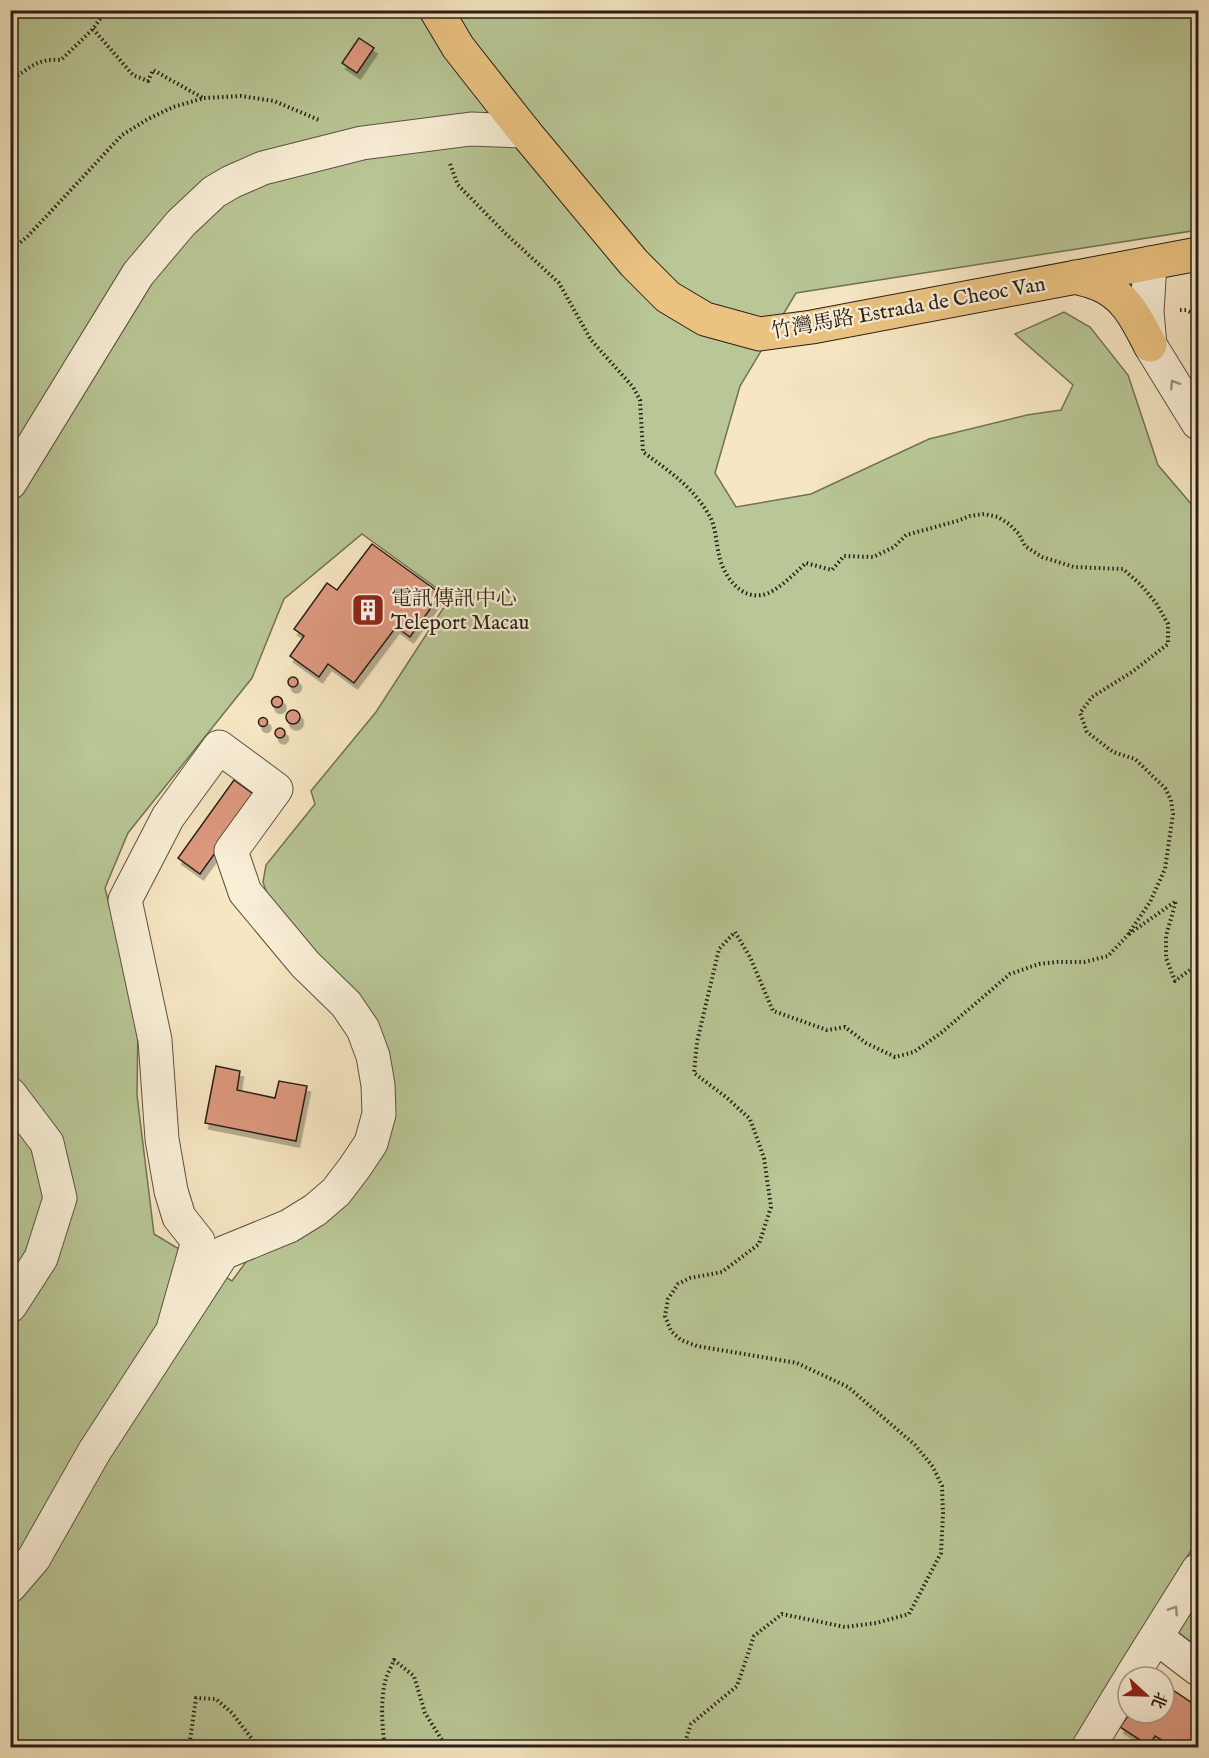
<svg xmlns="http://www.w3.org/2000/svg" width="1209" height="1758" viewBox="0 0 1209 1758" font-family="'IM FELL English','Noto Serif SC',serif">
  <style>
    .green { fill: #b9c695; stroke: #717256; stroke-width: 1.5; fill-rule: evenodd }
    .building { fill: #dd987e; stroke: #291f18; stroke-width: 1.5; filter: url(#shadow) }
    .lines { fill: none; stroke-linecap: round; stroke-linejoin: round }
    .minor-casing { stroke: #5c5142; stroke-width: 35 }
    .major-casing { stroke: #291f18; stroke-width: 35 }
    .path { stroke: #291f18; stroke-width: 4; stroke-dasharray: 1.5 3; stroke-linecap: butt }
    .minor { stroke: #f9efd7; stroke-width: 33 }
    .major { stroke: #ebc381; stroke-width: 33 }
    .oneway { stroke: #9b9181 }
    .labels { text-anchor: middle; stroke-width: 4.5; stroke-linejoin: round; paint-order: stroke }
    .street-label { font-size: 21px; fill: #291f18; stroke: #f9efd7 }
    .poi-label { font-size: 21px; fill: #291f18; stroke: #f9efd7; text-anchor: start }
  </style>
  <defs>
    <filter id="shadow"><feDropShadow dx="3.5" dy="6" stdDeviation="0" flood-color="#0004"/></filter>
  </defs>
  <rect width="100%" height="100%" fill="#f6e6c2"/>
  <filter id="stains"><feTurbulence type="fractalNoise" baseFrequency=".00333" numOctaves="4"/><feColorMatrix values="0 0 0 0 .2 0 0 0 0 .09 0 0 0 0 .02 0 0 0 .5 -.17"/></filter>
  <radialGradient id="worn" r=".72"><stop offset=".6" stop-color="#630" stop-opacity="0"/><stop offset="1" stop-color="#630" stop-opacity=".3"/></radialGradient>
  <path class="green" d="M 11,11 L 1198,11 L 1198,230 L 796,293 L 740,386 L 715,473 L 736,507 L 811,494 L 929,439 L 1027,415 L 1061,410 L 1073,385 L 1015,334 L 1064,312 L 1090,327 L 1128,375 L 1158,465 L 1198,512 L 1198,1539 L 1071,1747 L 11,1748 ZM 362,534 L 450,598 L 376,712 L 311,791 L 315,804 L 266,865 L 263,882 L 273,911 L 387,1079 L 329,1216 L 251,1255 L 232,1281 L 154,1234 L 137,1095 L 138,1021 L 105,888 L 128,833 L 252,678 L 284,599 Z
    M 1198,1588 L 1198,1647 L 1175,1630 Z"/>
  <path class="building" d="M 359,38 L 374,48 L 357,73 L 342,63 Z
    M 372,544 L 441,594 L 410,637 L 396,627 L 354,683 L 328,664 L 319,677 L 290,656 L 304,636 L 294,629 L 327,583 L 337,590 Z
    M288 682a5 5 0 1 1 10 0a5 5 0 1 1-10 0Z
    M271.5 702a5.5 5.5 0 1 1 11 0a5.5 5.5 0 1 1-11 0Z
    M286 717a7 7 0 1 1 14 0a7 7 0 1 1-14 0Z
    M258.5 722a4.5 4.5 0 1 1 9 0a4.5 4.5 0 1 1-9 0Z
    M275 733a5 5 0 1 1 10 0a5 5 0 1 1-10 0Z
    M 234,780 L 256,796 L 200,874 L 178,858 Z
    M 216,1066 L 240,1071 L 237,1090 L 275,1098 L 279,1081 L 307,1086 L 296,1141 L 205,1123 Z
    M 1164,1684 L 1198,1707 L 1198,1748 L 1175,1748 L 1155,1736 L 1149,1746 L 1120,1727 L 1130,1713 L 1164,1713 Z"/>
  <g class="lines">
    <g class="minor-casing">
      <path id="minor" d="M 1150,263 L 1147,312 L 1150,345 L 1198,423
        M 10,483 L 138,274 L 181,223 L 214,192 L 231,182 L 263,168 L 362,143 L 471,129 L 524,131
        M 10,1094 L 47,1143 L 60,1198 L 41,1258 L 10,1306
        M 10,1586 L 34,1558 L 94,1452 L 223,1253 L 289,1226 L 315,1210 L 336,1192 L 355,1167 L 371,1143 L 379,1114 L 378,1085 L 373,1056 L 363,1029 L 346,1004 L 305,964 L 245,892 L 231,851 L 276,789 L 219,747 L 168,817 L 125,900 L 155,1040 L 162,1139 L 171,1191 L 179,1217 L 198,1241 L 173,1329
        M 1156,1637 L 1198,1669
        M 1131,1677 L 1198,1570
        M 1088,1748 L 1128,1682"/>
    </g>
    <g class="major-casing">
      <path id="major" d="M 436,10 L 458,47 L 524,131 L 634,263 L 668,297 L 705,319 L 760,334 L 812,327 L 1198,254
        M 1075,277 C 1082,279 1091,281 1098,284 C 1126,295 1137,320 1150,345"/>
    </g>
    <path class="path" d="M 93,29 L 133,75 L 148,81 L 153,70 L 203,98
      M 10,81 C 29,68 38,58 61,60 L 93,29 L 106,10
      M 450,164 L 458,185 L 505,233 L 559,283 L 591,340 L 633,387 L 640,400 L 643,452 C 670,472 692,486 709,515 C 716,526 716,543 719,555 C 723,574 739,599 762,595 C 776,593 796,572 806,563 L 832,570 L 844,556 L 873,557 L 894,547 L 906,535 L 957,521 L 970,516 L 984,514 L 998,517 L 1009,524 L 1019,534 L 1025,546 L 1042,557 L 1074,567 L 1123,569 L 1140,584 L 1156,603 L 1168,624 L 1168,644 L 1132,672 L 1092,697 L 1080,713 L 1087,732 L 1113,752 L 1135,759 L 1165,788 L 1171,800 L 1173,814 L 1165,869 L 1150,902 L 1127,936 L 1108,956 L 1084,962 L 1057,962 L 1039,964 L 1010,974 L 941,1033 L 914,1052 L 895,1057 L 866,1043 L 845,1027 L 827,1030 L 773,1011 L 750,957 L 735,932 L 719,949 L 697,1042 L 694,1073 L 726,1097 L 750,1119 L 764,1158 L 771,1207 L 759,1244 L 722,1272 L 690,1278 L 678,1284 L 668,1299 L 665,1316 L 671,1331 L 681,1340 L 697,1346 L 797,1363 L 848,1387 L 915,1445 L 933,1467 L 942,1486 L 943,1513 L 941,1553 L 909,1614 L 876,1623 L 845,1627 L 782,1614 L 754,1636 L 737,1686 L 691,1724 L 683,1748
      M 10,251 L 27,237 L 122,135 L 148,119 L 173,107 L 204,98 L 241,96 L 274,101 L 319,120
      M 1180,310 L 1186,310 L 1198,316
      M 1129,934 L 1176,901 L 1166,936 L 1166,958 L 1175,981 L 1198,964
      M 189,1748 L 196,1698 L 216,1699 L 232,1713 L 259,1748
      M 385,1748 C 382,1726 380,1700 386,1678 C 388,1672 392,1666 394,1660 L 414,1676 L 425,1713 L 447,1748"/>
    <use href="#minor" class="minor"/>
    <use href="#major" class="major"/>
  </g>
  <defs><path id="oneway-chevron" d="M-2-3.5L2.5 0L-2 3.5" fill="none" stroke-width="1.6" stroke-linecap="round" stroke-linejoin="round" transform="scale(1.5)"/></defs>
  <g class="oneway">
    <use href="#oneway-chevron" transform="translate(1174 384) rotate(-122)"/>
    <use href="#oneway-chevron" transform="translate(1174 1610) rotate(-57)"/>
  </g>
  <defs>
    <g id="building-square" transform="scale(1.725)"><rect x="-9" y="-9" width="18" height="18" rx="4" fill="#8f2418" stroke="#f9efd7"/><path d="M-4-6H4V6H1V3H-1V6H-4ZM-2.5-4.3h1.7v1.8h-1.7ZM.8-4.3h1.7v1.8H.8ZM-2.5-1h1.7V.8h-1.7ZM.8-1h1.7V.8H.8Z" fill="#fff"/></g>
  </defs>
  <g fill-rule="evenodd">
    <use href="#building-square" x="368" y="610"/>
  </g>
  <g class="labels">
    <g class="street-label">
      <text transform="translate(908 307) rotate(-10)" y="7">竹灣馬路 Estrada de Cheoc Van</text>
    </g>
    <g class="poi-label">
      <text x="391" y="605">電訊傳訊中心<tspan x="391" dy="24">Teleport Macau</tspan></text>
    </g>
  </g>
  <rect width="1209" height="1758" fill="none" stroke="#f6e6c2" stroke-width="36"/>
  <rect x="12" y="12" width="1185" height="1734" fill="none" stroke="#291f18" stroke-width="3"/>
  <rect x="18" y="18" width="1173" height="1722" fill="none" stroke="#291f18" stroke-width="1.5"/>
  <g transform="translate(1146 1695) rotate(112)"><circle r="28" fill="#f9efd7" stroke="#a69c8b" stroke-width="1.5"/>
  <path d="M0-4.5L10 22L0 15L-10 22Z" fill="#8f2418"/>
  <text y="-9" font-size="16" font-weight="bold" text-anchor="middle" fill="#291f18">北</text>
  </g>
  <rect width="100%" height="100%" filter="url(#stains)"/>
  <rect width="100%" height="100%" fill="url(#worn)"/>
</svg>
